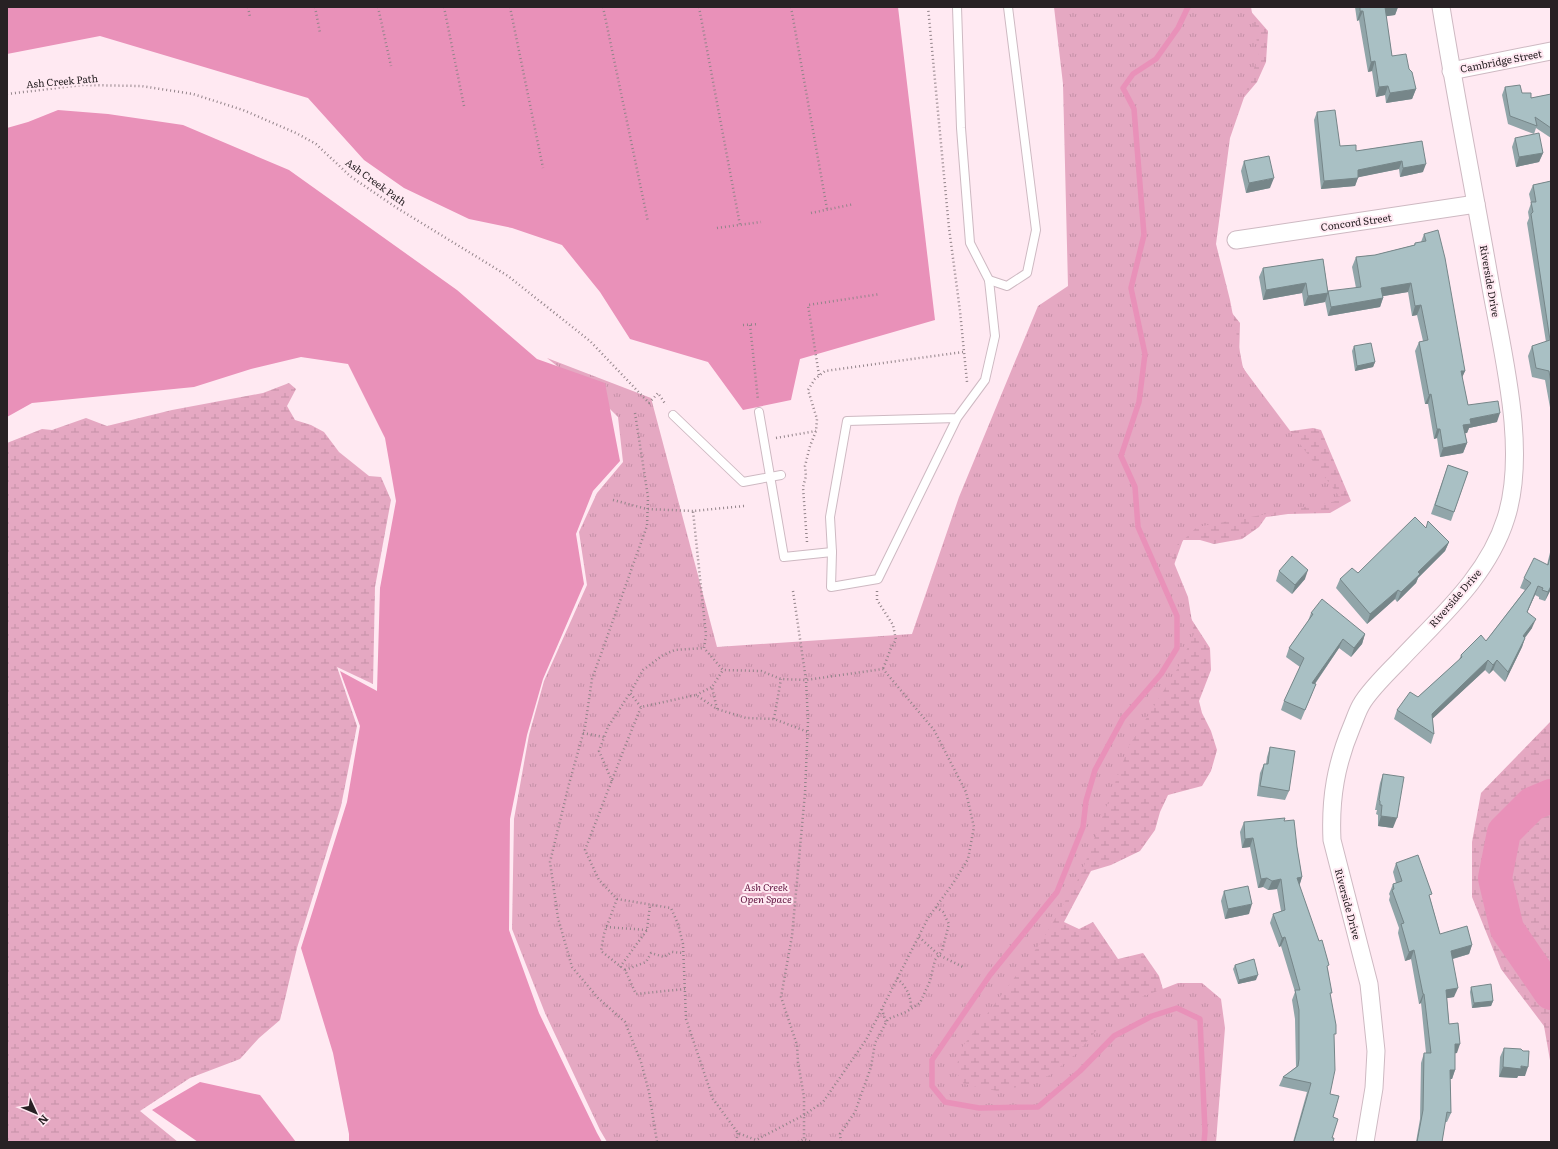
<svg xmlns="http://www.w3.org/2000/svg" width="1558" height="1149" viewBox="0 0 1558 1149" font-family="Literata,serif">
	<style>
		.wetland { fill: url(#wetland-marsh) }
		.park { fill: url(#park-tufts) }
		.water { fill: #e991b9 }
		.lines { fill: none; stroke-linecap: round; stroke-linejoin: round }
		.stream { stroke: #e991b9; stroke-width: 5.5 }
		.river { stroke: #e991b9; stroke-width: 34 }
		.service-casing { stroke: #ceb9c2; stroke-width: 10 }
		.minor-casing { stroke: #ceb9c2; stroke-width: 19 }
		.path { stroke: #93848a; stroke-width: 2.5; stroke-dasharray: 1 3; stroke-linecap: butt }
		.service { stroke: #fff; stroke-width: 8 }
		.minor { stroke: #fff; stroke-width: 17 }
		.wall { fill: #91a5a9 }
		.shaded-wall { fill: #768689 }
		.building { fill: #a9c0c4; stroke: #768689 }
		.labels { text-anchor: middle; stroke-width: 4; stroke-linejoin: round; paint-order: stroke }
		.street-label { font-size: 10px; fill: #282124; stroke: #ffe9f2 }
		.park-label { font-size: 10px; font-style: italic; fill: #621540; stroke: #ffe9f2 }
	</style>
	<defs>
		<pattern id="wetland-marsh" width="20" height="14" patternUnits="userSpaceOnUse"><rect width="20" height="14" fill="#e5a8c2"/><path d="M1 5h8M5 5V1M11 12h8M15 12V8" fill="none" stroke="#c490a7"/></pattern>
		<pattern id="park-tufts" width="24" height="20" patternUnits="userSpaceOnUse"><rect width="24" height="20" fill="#e5a8c2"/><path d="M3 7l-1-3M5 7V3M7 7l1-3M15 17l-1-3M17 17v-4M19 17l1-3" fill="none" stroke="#c490a7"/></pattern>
	</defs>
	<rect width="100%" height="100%" fill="#ffe9f2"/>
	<g class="wetland">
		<polygon points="1247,7 1268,31 1266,62 1257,82 1218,128 1199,159 1220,298 1240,323 1239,360 1259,396 1284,432 1313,428 1321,430 1351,501 1330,513 1288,514 1266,517 1259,527 1242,539 1214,544 1200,540 1183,540 1170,576 1179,600 1210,648 1211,670 1199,701 1202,713 1211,731 1217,750 1211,771 1202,786 1168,795 1160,812 1155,830 1140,851 1111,865 1091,871 1064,922 1079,929 1093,922 1118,959 1143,953 1159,976 1184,1060 885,1142"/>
		<polygon points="289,383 296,389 287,406 295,420 311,425 324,432 339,452 369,476 381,477 391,500 375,587 373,684 337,667 357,726 341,806 297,948 280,1020 259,1038 240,1059 190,1078 140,1111 178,1142 7,1142 7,443 42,429 52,430 86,418 107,426 172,410 263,393"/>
		<polygon points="1551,721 1551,1066 1544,1026 1501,969 1472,897 1472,842 1481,793"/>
	</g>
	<polygon class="park" points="1054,7 1251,7 1259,54 1230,138 1216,244 1230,300 1243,368 1342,500 1197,527 1170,553 1188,597 1194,634 1179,666 1129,746 1081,874 1042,941 963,1046 955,1070 964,1084 997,1091 1024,1086 1050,1075 1077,1053 1106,1019 1142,997 1178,983 1202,983 1221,999 1225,1028 1216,1142 607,1142 600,1130 545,1013 512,929 514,819 529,735 544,681 587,585 579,532 597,493 623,462 618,417 605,404 547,358 651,398 717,647 912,634 959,497 1038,306 1068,286 1063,84"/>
	<g class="water">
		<polygon points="7,7 898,7 935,320 800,359 791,400 743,410 708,362 630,339 600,292 562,245 512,228 469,219 404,188 364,160 308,98 100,36 7,54"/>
		<polygon points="58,110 108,114 183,125 289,170 457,290 537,359 605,383 620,461 593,491 576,534 584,584 543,679 527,735 510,819 509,930 539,1013 597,1133 602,1142 349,1142 349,1134 333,1053 301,948 347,802 360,726 340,671 377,691 380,588 396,501 385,438 348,364 301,357 251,369 194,387 32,403 7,417 7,128 28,122"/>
		<polygon points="200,1082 260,1095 296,1142 198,1142 152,1110"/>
	</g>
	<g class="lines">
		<polyline class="stream" points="1188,7 1178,28 1156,59 1133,74 1123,88 1134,109 1144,235 1131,288 1145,354 1139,402 1121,456 1135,487 1138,527 1177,616 1177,648 1161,674 1123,718 1095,770 1086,801 1083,827 1057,892 990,975 932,1060 932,1086 945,1102 979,1108 1038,1107 1080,1071 1114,1036 1152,1016 1177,1008 1200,1019 1205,1131 1204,1142"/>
		<polyline class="river" points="1551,796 1532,804 1504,832 1495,878 1507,929 1551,993"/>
		<g class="service-casing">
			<g id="service">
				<polyline points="989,280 1007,286 1027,273 1036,230 1008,7"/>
				<polyline points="759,412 784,557 832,552"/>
				<polyline points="673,415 743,482 781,475"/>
				<polyline points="957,418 847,421 830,517 832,552 831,587 878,579 957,418 985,380 995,336 989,280 970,243 961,128 957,7"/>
			</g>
		</g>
		<g class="minor-casing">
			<g id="minor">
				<polyline points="1451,71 1551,51"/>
				<polyline points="1236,240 1476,204"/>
				<path d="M1365,1142L1374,1088L1376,1051L1369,984L1332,840C1330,798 1336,764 1352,726C1355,719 1357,712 1361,705C1368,692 1388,672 1399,661C1440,617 1488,576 1506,518C1528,449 1502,352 1490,282C1474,190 1456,99 1441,7"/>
			</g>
		</g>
		<g class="path">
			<polyline points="248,7 250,17"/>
			<polyline points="315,7 320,33"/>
			<polyline points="378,7 391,66"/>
			<polyline points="444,7 464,106"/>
			<polyline points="510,7 543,168"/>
			<polyline points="603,7 648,222"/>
			<polyline points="699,7 740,225"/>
			<polyline points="791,7 827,209"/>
			<polyline points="928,7 949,228 960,311 967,382"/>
			<polyline points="7,94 82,85 141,86 193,94 243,110 296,133 316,144 350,176 397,208 508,276 590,341 649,403 658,393 666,405"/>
			<polyline points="811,213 854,204"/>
			<polyline points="717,228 761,222"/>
			<polyline points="743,325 758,324"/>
			<polyline points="750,325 758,400"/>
			<polyline points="819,375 808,305 880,294"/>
			<polyline points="635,413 648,497 647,526 592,679 585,727 569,784 550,862 558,918 572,967 598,998 625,1022 641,1062 649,1092 657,1142"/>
			<polyline points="776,438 816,431"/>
			<polyline points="613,500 647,509 693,511"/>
			<polyline points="744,506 693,511 706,635 704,648 723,670 761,671 781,679 806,680 883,669 934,730 966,792 974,827 968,859 954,882 928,918 866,1040 823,1102 804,1115 756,1140 738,1133 713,1099 686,1019 683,944 678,924 671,908 617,899 599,880 585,850 624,749 641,707 696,695 717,709 746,718 774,719 808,732"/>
			<polyline points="807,542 803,487 806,476 805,466 810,446 816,431 817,419 808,390 815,379 825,371 963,352"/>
			<polyline points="793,591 806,680 808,721 805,793 792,936 781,997 797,1045 798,1062 804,1097 804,1142"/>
			<polyline points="877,591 877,600 893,625 896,640 891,648 883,669"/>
			<polyline points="696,695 712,687"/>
			<polyline points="641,707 630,693 643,670 663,655 675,650 704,648"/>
			<polyline points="717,709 712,687 723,670"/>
			<polyline points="774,719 781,679"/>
			<polyline points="583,733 604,737"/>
			<polyline points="612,781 599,751 608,727 630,693"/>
			<polyline points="617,899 604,934 601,951 625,970 636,994 685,989"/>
			<polyline points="606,927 647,930"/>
			<polyline points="919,937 939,955 963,967"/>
			<polyline points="620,967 647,930 650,905"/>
			<polyline points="625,970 646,962 651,953 664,957 672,952 683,953"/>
			<path d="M897,978C907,988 911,995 911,1009"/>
			<polyline points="882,1009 886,1023"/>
			<polyline points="736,1142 738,1133"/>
			<polyline points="798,1142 804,1139 812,1142"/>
			<polyline points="841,1142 840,1134 855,1112 871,1067 875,1043 888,1019 906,1012 920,1003 930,981 935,960 942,951 949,924 943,912 936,907"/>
		</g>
		<use href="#service" class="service"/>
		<use href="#minor" class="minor"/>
	</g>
	<g class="wall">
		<polygon points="1355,7 1398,7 1395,15 1386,16 1392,56 1409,69 1416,89 1412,99 1386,103 1385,95 1376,97 1372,71 1368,72 1359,20 1357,21"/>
		<polygon points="1505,87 1522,93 1531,98 1551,94 1551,138 1536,128 1534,134 1508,124 1502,95"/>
		<polygon points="1317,112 1340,146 1356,151 1422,141 1423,172 1400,177 1399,169 1358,177 1355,186 1321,189 1314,120"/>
		<polygon points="1515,138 1543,153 1539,162 1516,167 1512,147"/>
		<polygon points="1244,161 1270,188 1246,193 1241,171"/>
		<polygon points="1551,181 1551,413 1545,380 1532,377 1528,356 1532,346 1546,342 1527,223 1529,218 1528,212 1531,203 1529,194 1533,185"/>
		<polygon points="1424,234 1465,371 1462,377 1468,405 1497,422 1469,428 1467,433 1465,433 1467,443 1463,453 1440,457 1437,438 1434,439 1428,404 1425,404 1415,351 1419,342 1423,341 1417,315 1412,316 1408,292 1383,296 1383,298 1380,307 1328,316 1325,301 1325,302 1304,306 1302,293 1263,300 1259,277 1263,268 1323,259 1328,292 1356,288 1352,267 1356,257 1375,255 1414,245 1415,243 1421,242"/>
		<polygon points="1354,346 1375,362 1373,367 1355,371 1352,351"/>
		<polygon points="1448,465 1468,472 1451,521 1431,514"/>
		<polygon points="1426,528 1449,542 1445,551 1418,578 1416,583 1397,602 1395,599 1367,624 1336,588 1340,579 1358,573"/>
		<polygon points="1551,548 1551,589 1545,601 1539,599 1539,597 1535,595 1527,613 1532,628 1525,638 1522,647 1505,682 1493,670 1489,674 1485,670 1432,719 1434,734 1431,744 1394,719 1397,710 1418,697 1459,660 1461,655 1486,641 1525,590 1520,588 1524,578 1547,565"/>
		<polygon points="1279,571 1305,579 1292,594 1276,581"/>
		<polygon points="1311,613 1365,634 1362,644 1351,657 1339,648 1315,684 1312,694 1301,720 1281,710 1284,701 1300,667 1286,657 1289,648 1308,621"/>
		<polygon points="1270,747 1289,791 1285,800 1257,796 1260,773 1264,764 1266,764 1267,757"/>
		<polygon points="1383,774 1393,828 1378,826 1378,815 1376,814 1377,810 1375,810 1380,783"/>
		<polygon points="1284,821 1297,847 1302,877 1299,886 1328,970 1334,1038 1330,1094 1333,1117 1332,1138 1333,1142 1293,1142 1307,1092 1279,1086 1283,1077 1296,1067 1295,1019 1292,1000 1295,992 1281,946 1279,947 1270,923 1273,914 1281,911 1277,889 1268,890 1263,887 1258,888 1250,847 1242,848 1240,832 1244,822"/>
		<polygon points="1396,863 1430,898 1440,934 1472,945 1469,954 1453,959 1454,997 1447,998 1449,1024 1457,1053 1455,1053 1455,1070 1452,1079 1450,1079 1451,1113 1447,1122 1445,1122 1442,1142 1416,1142 1420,1119 1421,1063 1424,1053 1426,1053 1421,1003 1419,1004 1411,959 1405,961 1398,933 1399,928 1389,900 1390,896 1389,894 1393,884 1396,883 1393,872"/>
		<polygon points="1224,891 1249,914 1225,919 1221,901"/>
		<polygon points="1235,965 1256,980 1238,984 1233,969"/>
		<polygon points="1471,987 1493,1001 1491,1006 1472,1008 1470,992"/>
		<polygon points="1504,1048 1525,1076 1518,1076 1517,1078 1499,1077 1500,1057"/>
	</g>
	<g class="shaded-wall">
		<polygon points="1385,7 1398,7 1395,15 1381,17"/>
		<polygon points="1360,11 1363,11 1359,20 1357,21"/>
		<polygon points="1375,61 1372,71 1368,72 1371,62"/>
		<polygon points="1388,86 1385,95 1376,97 1379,87"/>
		<polygon points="1416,89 1412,99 1386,103 1390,93"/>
		<polygon points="1543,153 1539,162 1516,167 1519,157"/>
		<polygon points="1402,161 1399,169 1355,178 1358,170"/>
		<polygon points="1426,164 1423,172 1400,177 1403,168"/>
		<polygon points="1274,178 1270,188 1246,193 1249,183"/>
		<polygon points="1358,178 1355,186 1321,189 1324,181"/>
		<polygon points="1306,283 1302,293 1263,300 1266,290"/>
		<polygon points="1411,283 1408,292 1378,297 1381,288"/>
		<polygon points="1328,293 1325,302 1304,306 1308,296"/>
		<polygon points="1383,298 1380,307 1328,316 1331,307"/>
		<polygon points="1421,305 1417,315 1412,316 1415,306"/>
		<polygon points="1375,362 1373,367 1355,371 1357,366"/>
		<polygon points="1461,371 1465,371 1461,380"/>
		<polygon points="1431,394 1428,404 1425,404 1429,395"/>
		<polygon points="1500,413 1497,422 1469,428 1467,433 1460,434 1463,425 1470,419"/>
		<polygon points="1437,429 1440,429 1437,438 1434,439"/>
		<polygon points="1467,443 1463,453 1440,457 1443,448"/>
		<polygon points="1449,542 1445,551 1418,578 1416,583 1397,602 1401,592 1418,572"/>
		<polygon points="1308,570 1305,579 1292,594 1295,585"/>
		<polygon points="1538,586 1535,595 1523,621 1527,612"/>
		<polygon points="1551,586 1551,589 1545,601 1548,592"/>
		<polygon points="1398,590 1395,599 1367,624 1370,614"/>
		<polygon points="1536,619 1532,628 1519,645 1523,636"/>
		<polygon points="1365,634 1362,644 1351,657 1354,648"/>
		<polygon points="1525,638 1522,647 1505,682 1508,672"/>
		<polygon points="1343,639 1339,648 1309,692 1312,683"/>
		<polygon points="1488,660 1485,670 1428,723 1432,714"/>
		<polygon points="1497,660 1493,670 1489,674 1493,665"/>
		<polygon points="1381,816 1397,818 1393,828 1378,826"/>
		<polygon points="1253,838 1250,847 1242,848 1245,839"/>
		<polygon points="1302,877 1299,887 1297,878"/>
		<polygon points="1267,878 1263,887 1258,888 1261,879"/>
		<polygon points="1281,879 1277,889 1268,890 1272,881"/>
		<polygon points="1252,904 1249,914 1225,919 1228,909"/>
		<polygon points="1285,937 1281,946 1279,947 1282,938"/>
		<polygon points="1472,945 1469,954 1448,960 1451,951"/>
		<polygon points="1414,950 1411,959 1405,961 1409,952"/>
		<polygon points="1258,975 1256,980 1238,984 1239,980"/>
		<polygon points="1458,988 1454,997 1442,999 1446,990"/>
		<polygon points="1423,994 1424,994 1421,1003 1419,1004"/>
		<polygon points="1493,1001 1491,1006 1472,1008 1474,1003"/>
		<polygon points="1455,1044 1460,1044 1457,1053 1452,1054"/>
		<polygon points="1521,1066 1528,1067 1525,1076 1518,1076 1517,1078 1499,1077 1503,1067"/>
		<polygon points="1450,1070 1455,1070 1452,1079 1446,1079"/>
	</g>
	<g class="building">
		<polygon points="1360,7 1387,7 1385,7 1392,56 1406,54 1409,69 1412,72 1416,89 1390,93 1388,86 1379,87 1375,61 1371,62 1363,11 1360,11"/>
		<polygon points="1520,85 1522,93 1531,93 1531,98 1551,94 1551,128 1535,117 1537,126 1510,116 1505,87"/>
		<polygon points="1335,110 1340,146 1356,145 1356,151 1422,141 1426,164 1403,168 1402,161 1358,170 1358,178 1324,181 1317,112"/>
		<polygon points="1539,133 1543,153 1519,157 1515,138"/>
		<polygon points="1269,156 1274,178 1249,183 1244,161"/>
		<polygon points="1551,181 1551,384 1549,371 1536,368 1532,346 1550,340 1531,214 1533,212 1531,202 1536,202 1533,185"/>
		<polygon points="1438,230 1445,258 1465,371 1461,371 1468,405 1498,401 1500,413 1470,419 1471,424 1463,425 1467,443 1443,448 1440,429 1437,429 1431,394 1429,395 1419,342 1428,340 1421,305 1415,306 1411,283 1381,288 1383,298 1331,307 1328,291 1361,287 1356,257 1375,255 1415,245 1415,243 1426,241 1424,234"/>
		<polygon points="1323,259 1328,293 1308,296 1306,283 1266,290 1263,268"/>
		<polygon points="1371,343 1375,362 1357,366 1354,346"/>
		<polygon points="1448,465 1468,472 1454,512 1435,505"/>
		<polygon points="1415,517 1426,528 1428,521 1449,542 1418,572 1420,574 1401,592 1398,590 1370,614 1340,579 1352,568 1358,573"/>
		<polygon points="1551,553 1551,586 1548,592 1542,590 1543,588 1538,586 1527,612 1536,619 1523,636 1525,638 1508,672 1497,660 1493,665 1488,660 1432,714 1434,734 1397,710 1410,692 1418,697 1462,657 1461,655 1481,635 1486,641 1531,583 1524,578 1534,558 1548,565"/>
		<polygon points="1292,556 1308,570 1295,585 1279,571"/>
		<polygon points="1322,599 1365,634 1354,648 1343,639 1312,683 1316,684 1305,710 1284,701 1304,658 1289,648 1313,614 1311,613"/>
		<polygon points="1270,747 1295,751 1289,791 1260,786 1264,764 1268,764"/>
		<polygon points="1383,774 1404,777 1397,818 1381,816 1382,805 1380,805 1380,801 1379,800"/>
		<polygon points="1285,818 1284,821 1294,820 1297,847 1302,877 1297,878 1319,941 1322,940 1329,965 1327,966 1332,993 1330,993 1336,1025 1336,1034 1334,1034 1335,1070 1330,1094 1339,1096 1333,1117 1338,1119 1332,1138 1334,1138 1333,1142 1294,1142 1311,1083 1283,1077 1298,1066 1299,1059 1299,1010 1295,990 1300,990 1285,937 1282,938 1273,914 1285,910 1281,879 1272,881 1267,878 1261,879 1253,838 1245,839 1244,822"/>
		<polygon points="1418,855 1432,894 1429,895 1440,934 1467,926 1472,945 1451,951 1458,988 1446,990 1449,1024 1458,1023 1460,1044 1455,1044 1455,1070 1450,1070 1451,1113 1447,1112 1442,1142 1417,1142 1423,1110 1424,1053 1431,1053 1424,994 1423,994 1414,950 1409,952 1401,924 1404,923 1392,890 1394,889 1393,884 1402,881 1396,863"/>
		<polygon points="1248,886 1252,904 1228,909 1224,891"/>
		<polygon points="1254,959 1258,975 1239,980 1235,965"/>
		<polygon points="1491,984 1493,1001 1474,1003 1471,987"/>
		<polygon points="1504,1048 1521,1049 1523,1051 1529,1051 1528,1067 1521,1066 1521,1069 1503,1067"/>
	</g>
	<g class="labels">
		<g class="street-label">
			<text transform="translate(1501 61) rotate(-11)" y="4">Cambridge Street</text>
			<text transform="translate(62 81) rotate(-5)" y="4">Ash Creek Path</text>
			<text transform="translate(376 182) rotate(36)" y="4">Ash Creek Path</text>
			<text transform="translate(1356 222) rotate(-8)" y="4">Concord Street</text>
			<text transform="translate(1490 281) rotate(80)" y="4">Riverside Drive</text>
			<text transform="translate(1455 598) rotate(-49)" y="4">Riverside Drive</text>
			<text transform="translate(1348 904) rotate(75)" y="4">Riverside Drive</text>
		</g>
		<g class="park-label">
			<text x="766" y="891">Ash Creek<tspan x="766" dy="12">Open Space</tspan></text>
		</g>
	</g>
	<rect width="1558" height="1149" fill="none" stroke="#282124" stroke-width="16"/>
	<g transform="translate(36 1113) rotate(134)" stroke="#ffe9f2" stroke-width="3" paint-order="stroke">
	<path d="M0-3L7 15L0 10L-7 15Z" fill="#282124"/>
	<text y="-6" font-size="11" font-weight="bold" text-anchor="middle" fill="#282124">N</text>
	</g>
</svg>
